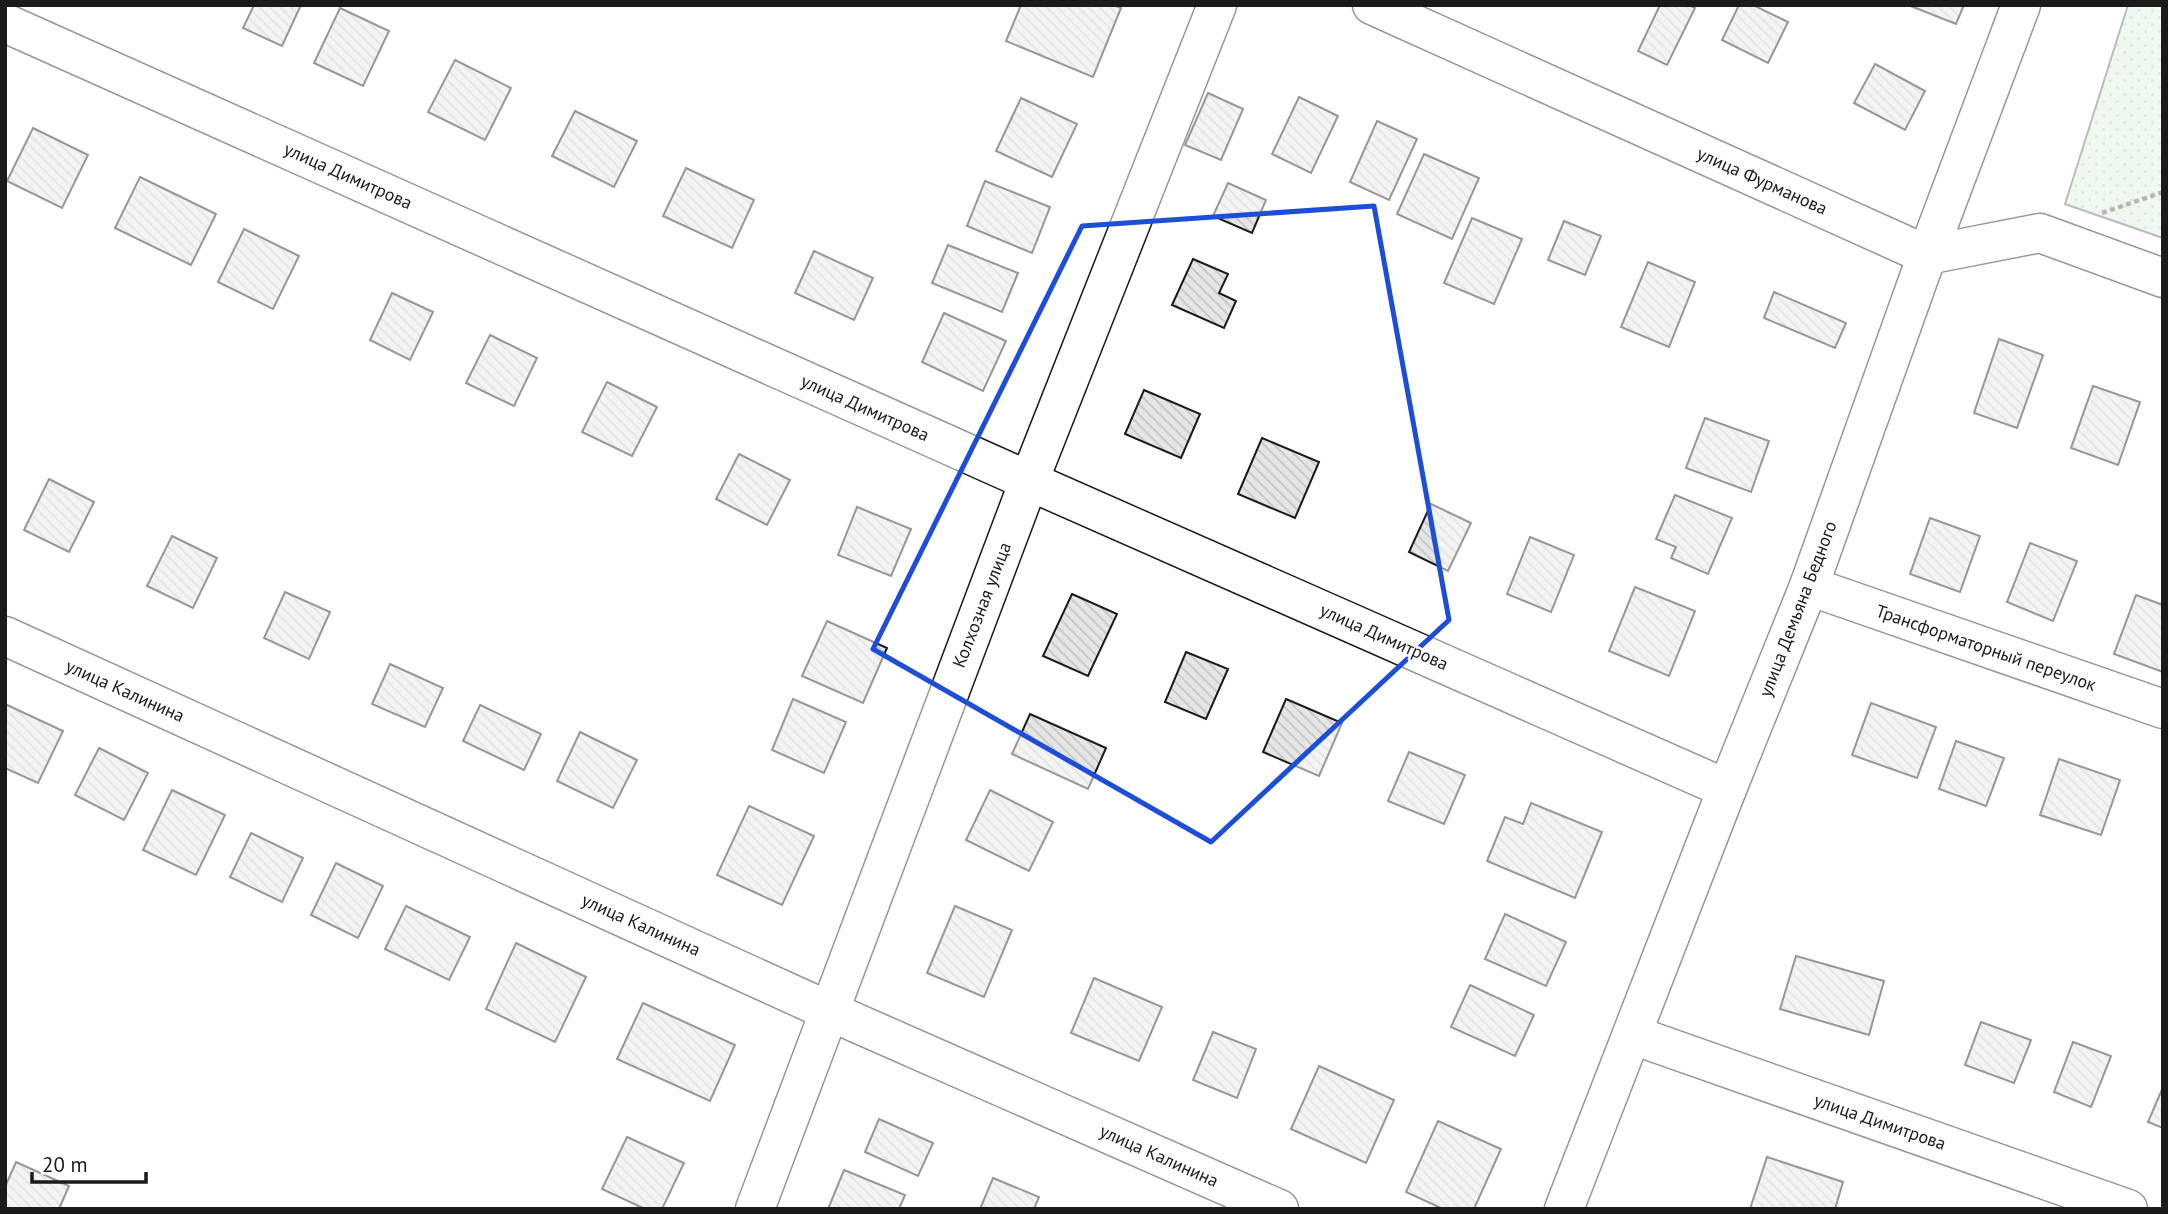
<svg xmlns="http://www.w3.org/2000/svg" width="2168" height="1214" viewBox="0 0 2168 1214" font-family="'PT Sans',sans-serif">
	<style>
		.grass { fill: url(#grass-dots); stroke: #6a6a6a; stroke-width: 2 }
		.building { fill: url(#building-back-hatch); stroke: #1a1a1a; stroke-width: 2 }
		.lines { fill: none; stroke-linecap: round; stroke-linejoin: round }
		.minor-casing { stroke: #1a1a1a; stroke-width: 41 }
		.path { stroke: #5f5f5f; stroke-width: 4.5; stroke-dasharray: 5 3.5; stroke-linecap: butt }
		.minor { stroke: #fff; stroke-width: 38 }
		.marked { fill: none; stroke: #1d4ed8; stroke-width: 5; stroke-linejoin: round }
		.labels { text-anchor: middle; stroke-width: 5; stroke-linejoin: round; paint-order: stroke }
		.street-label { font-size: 18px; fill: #1a1a1a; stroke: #fff }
	</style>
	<defs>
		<pattern id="grass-dots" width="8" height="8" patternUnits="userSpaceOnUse" patternTransform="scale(1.75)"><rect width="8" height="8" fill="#e0efe3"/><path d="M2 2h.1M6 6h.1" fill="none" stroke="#c0ccc2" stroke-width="1.8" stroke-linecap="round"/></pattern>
		<pattern id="building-back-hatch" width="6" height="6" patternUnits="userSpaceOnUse" patternTransform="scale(1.75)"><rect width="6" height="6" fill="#e6e6e6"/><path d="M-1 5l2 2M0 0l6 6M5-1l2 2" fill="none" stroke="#c5c5c5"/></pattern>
	</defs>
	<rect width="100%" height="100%" fill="#fff"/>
	<polygon class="grass" points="2128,5 2163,5 2163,238 2065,204"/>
	<g class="building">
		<polygon points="254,5 301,5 282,46 243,28"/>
		<polygon points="1021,5 1113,5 1121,8 1093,77 1006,41"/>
		<polygon points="1660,5 1689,5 1695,8 1667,65 1638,51"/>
		<polygon points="1739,5 1753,5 1788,22 1768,63 1722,40"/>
		<polygon points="1908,5 1964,5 1956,24"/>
		<polygon points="340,8 389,31 363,86 314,63"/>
		<polygon points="455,60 511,88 485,140 428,112"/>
		<polygon points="1875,64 1925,91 1905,130 1854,103"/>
		<polygon points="1208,93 1243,109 1221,160 1185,145"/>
		<polygon points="1299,97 1338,116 1311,173 1272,154"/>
		<polygon points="1021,98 1077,124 1052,177 996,151"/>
		<polygon points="575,111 637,141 614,187 552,156"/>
		<polygon points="1377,121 1417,139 1389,200 1350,182"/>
		<polygon points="33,128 88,155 62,208 7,181"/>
		<polygon points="1424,154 1479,178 1452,239 1397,214"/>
		<polygon points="686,168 754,200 732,248 663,216"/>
		<polygon points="140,177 216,214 191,265 115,228"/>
		<polygon points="985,181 1050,207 1032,253 967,226"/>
		<polygon points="1228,183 1266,200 1252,233 1213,216"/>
		<polygon points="1472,218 1522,239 1494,304 1444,283"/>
		<polygon points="1564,221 1601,236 1585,275 1548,260"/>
		<polygon points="244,229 299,256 273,309 218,282"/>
		<polygon points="948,245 1018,273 1002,312 932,283"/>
		<polygon points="814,251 873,278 854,320 795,293"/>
		<polygon points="1193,259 1228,274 1219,293 1236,301 1224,328 1172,305"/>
		<polygon points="1648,262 1695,282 1669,347 1621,327"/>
		<polygon points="1774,292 1846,323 1835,348 1764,318"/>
		<polygon points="392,293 433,312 410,360 370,340"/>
		<polygon points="944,313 1006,341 983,391 922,362"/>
		<polygon points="490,335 537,358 514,406 466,383"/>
		<polygon points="1999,339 2043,355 2017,428 1974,413"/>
		<polygon points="607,382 657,407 632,456 582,432"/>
		<polygon points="2093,386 2140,402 2118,465 2071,448"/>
		<polygon points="1144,390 1200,414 1181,458 1125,434"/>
		<polygon points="1705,418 1769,441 1751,492 1686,468"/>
		<polygon points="1262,438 1319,462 1295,518 1238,494"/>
		<polygon points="739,454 790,480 767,525 716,499"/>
		<polygon points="49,479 94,502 69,552 24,530"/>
		<polygon points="1675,495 1732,518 1708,574 1671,558 1676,547 1656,539"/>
		<polygon points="1431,504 1471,523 1448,571 1409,552"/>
		<polygon points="857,507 911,529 891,576 838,555"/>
		<polygon points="1930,518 1980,536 1960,592 1910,574"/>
		<polygon points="172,536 217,558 193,608 147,586"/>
		<polygon points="1530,537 1574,555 1551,612 1507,594"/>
		<polygon points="2030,543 2077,561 2053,621 2007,602"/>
		<polygon points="1635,587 1695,611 1669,676 1609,651"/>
		<polygon points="285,592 330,612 309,659 264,638"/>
		<polygon points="1072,594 1117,614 1088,676 1043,656"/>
		<polygon points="2136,595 2163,605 2163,672 2114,654"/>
		<polygon points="827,621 887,648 863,703 802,676"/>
		<polygon points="1186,652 1228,669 1206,719 1165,702"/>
		<polygon points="390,664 443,688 425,727 372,704"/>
		<polygon points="793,699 846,722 824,773 772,750"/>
		<polygon points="1286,699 1342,723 1319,776 1263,752"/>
		<polygon points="1871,703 1936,727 1917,778 1852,755"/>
		<polygon points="5,704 63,731 38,783 5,768"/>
		<polygon points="480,705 541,734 524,770 463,741"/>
		<polygon points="1030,714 1106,748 1088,789 1012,754"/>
		<polygon points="580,732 637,760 613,808 557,781"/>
		<polygon points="1956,741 2004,758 1986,806 1939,789"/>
		<polygon points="99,748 148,773 124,820 75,795"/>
		<polygon points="1409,752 1465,775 1444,824 1388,801"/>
		<polygon points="2059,759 2120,780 2101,835 2040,815"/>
		<polygon points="172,790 225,815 196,875 143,850"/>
		<polygon points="990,790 1053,822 1029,871 966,840"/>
		<polygon points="1531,803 1602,832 1575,898 1487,861 1505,817 1523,824"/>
		<polygon points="749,806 814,836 782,905 717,875"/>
		<polygon points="251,833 303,858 282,902 230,877"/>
		<polygon points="336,863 383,886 358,938 311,915"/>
		<polygon points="406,906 470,937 449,980 385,949"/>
		<polygon points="955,906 1012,930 984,997 927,973"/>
		<polygon points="1505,914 1566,942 1546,986 1485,959"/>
		<polygon points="516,943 586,977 555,1042 486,1009"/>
		<polygon points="1796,956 1884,981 1869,1035 1780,1009"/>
		<polygon points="1094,978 1162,1007 1139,1061 1071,1033"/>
		<polygon points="1470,985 1534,1015 1515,1056 1451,1027"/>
		<polygon points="643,1003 735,1045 710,1101 617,1059"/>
		<polygon points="1981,1022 2031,1040 2014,1083 1965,1065"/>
		<polygon points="1213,1032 1256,1049 1237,1098 1193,1080"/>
		<polygon points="2073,1042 2111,1056 2091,1107 2054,1092"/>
		<polygon points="1319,1066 1394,1100 1366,1163 1291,1129"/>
		<polygon points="2163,1087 2163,1128 2148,1122"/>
		<polygon points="879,1119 933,1143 918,1176 865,1152"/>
		<polygon points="1438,1121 1501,1149 1474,1209 1443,1209 1406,1192"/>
		<polygon points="627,1137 684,1163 662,1209 645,1209 602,1189"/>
		<polygon points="1767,1157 1843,1182 1835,1209 1750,1209"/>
		<polygon points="16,1162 69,1186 59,1209 5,1209 5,1187"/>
		<polygon points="844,1170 905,1195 899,1209 828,1209"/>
		<polygon points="993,1178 1039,1197 1034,1209 980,1209"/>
	</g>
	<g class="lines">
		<g class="minor-casing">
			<g id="minor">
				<polyline points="1372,5 1927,255 2040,233 2163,278"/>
				<polyline points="5,23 1029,481 1727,789"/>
				<polyline points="1809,586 2163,709"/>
				<polyline points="5,636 829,1011 1279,1209"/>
				<polyline points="1633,1035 2128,1209"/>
				<polyline points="755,1209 1029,481 1217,5"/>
				<polyline points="1564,1209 1727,789 1809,586 1927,255 2021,5"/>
			</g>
		</g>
		<polyline class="path" points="2102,213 2163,192"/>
		<use href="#minor" class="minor"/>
	</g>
	<path d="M0 0H2168V1214H0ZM1374,206L1449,620L1211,842L873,649L1082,226Z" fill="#fff" fill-opacity=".55" fill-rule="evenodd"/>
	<path class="marked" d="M1374,206L1449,620L1211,842L873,649L1082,226Z"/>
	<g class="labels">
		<g class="street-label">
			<text transform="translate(348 176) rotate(24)" y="6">улица Димитрова</text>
			<text transform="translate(1762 181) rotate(24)" y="6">улица Фурманова</text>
			<text transform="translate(865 408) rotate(24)" y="6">улица Димитрова</text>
			<text transform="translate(982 605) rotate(-69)" y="6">Колхозная улица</text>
			<text transform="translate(1798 609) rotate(-69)" y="6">улица Демьяна Бедного</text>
			<text transform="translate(1384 637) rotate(24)" y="6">улица Димитрова</text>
			<text transform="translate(1986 648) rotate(19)" y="6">Трансформаторный переулок</text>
			<text transform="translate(125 691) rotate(24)" y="6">улица Калинина</text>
			<text transform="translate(641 925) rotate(24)" y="6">улица Калинина</text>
			<text transform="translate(1880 1122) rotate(19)" y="6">улица Димитрова</text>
			<text transform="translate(1159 1156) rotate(24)" y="6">улица Калинина</text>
		</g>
	</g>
	<rect width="2168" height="1214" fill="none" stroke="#1a1a1a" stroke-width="14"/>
	<path d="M32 1172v10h114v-10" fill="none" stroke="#1a1a1a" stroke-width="3.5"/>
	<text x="42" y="1172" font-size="21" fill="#1a1a1a" stroke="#ffffff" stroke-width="5" paint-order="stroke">20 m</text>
</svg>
